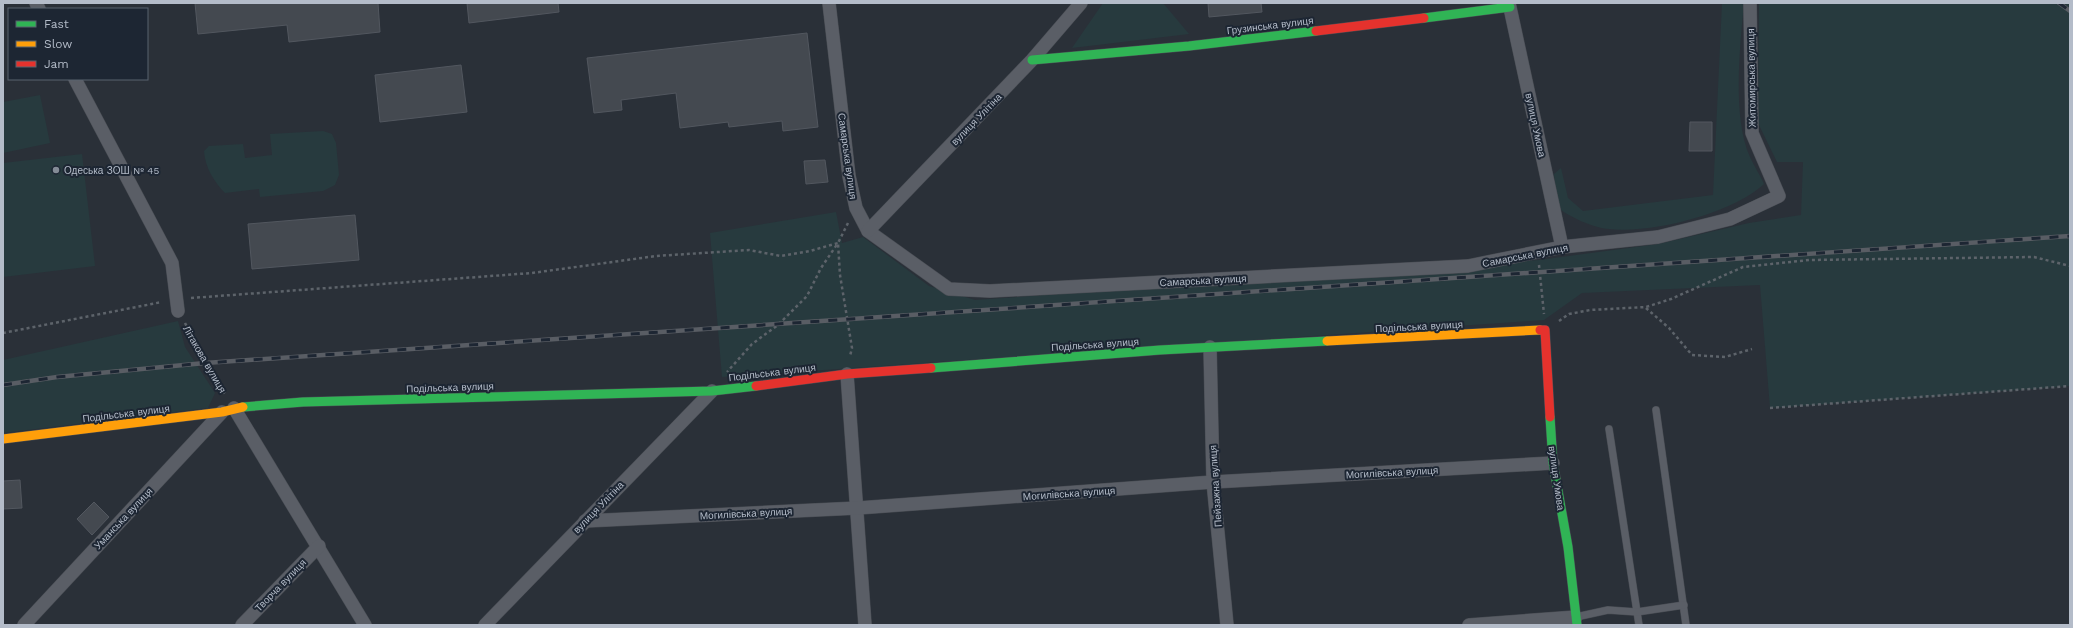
<svg xmlns="http://www.w3.org/2000/svg" width="2073" height="628" viewBox="0 0 2073 628" font-family="'Work Sans',sans-serif">
	<style>
		.green { fill: #273a3e }
		.building { fill: #444950; stroke: #52575f }
		.lines { fill: none; stroke-linecap: round; stroke-linejoin: round }
		.lane-casing { stroke: #484c53; stroke-width: 8 }
		.street-casing { stroke: #484c53; stroke-width: 14 }
		.fast-casing { stroke: #484c53; stroke-width: 10 }
		.slow-casing { stroke: #484c53; stroke-width: 10 }
		.jam-casing { stroke: #484c53; stroke-width: 10 }
		.path { stroke: #5d636a; stroke-width: 2.5; stroke-dasharray: 3 3; stroke-linecap: butt }
		.lane { stroke: #5a5e66; stroke-width: 7 }
		.street { stroke: #5a5e66; stroke-width: 13 }
		.fast { stroke: #30b455; stroke-width: 9 }
		.slow { stroke: #ff9f0a; stroke-width: 9 }
		.jam { stroke: #e5322d; stroke-width: 9 }
		.rail-casing { stroke: #595d64; stroke-width: 4.5 }
		.rail { stroke: #1d2633; stroke-width: 3; stroke-dasharray: 9; stroke-linecap: butt }
		.poi-dot { fill: #848b96; stroke: #1d2633; stroke-width: 1.5 }
		.labels { text-anchor: middle; stroke-width: 4; stroke-linejoin: round; paint-order: stroke }
		.street-label { font-size: 10px; fill: #b4bcc9; stroke: #1d2633 }
		.poi-label { font-size: 10px; fill: #b4bcc9; stroke: #1d2633; text-anchor: start }
	</style>
	<rect width="100%" height="100%" fill="#2a3038"/>
	<g class="green">
		<polygon points="1103,3 1163,3 1189,34 1072,48"/>
		<path d="M1722,3H1744C1740,46 1732,117 1750,157C1754,166 1760,175 1764,184C1733,213 1652,234 1609,229C1594,228 1569,217 1557,207L1554,174L1561,168L1568,198L1583,211L1713,195Z"/>
		<polygon points="1759,3 2070,3 2070,386 1770,408 1760,285 1582,293 1544,320 722,377 710,233 836,212 842,243 863,237 929,286 975,300 1539,260 1658,244 1749,223 1801,215 1803,162 1777,162 1758,123"/>
		<polygon points="40,95 50,143 3,153 3,102"/>
		<path d="M323,131L332,134L336,143L339,175L335,185L323,191L260,197L259,189L225,193C214,182 205,167 204,151L209,146L243,144L245,158L272,155L270,134Z"/>
		<polygon points="82,154 95,266 3,277 3,163"/>
		<polygon points="178,321 185,347 215,393 208,408 3,433 3,360"/>
	</g>
	<g class="building">
		<polygon points="195,3 378,3 380,32 289,42 287,25 198,34"/>
		<polygon points="467,3 558,3 559,12 469,23"/>
		<polygon points="1208,3 1261,3 1262,12 1209,17"/>
		<polygon points="807,33 818,127 783,131 782,121 729,127 728,122 680,128 676,93 621,100 622,110 594,113 587,58"/>
		<polygon points="461,65 467,112 380,122 375,75"/>
		<polygon points="1690,122 1712,122 1712,151 1689,151"/>
		<polygon points="825,160 828,182 806,184 804,161"/>
		<polygon points="355,215 359,260 252,269 248,224"/>
		<polygon points="20,480 22,508 3,509 3,481"/>
		<polygon points="94,502 109,517 92,535 77,519"/>
	</g>
	<g class="lines">
		<g class="lane-casing">
			<g id="lane">
				<polyline points="1656,410 1686,625"/>
				<polyline points="1609,429 1639,625"/>
				<polyline points="1576,617 1608,610 1637,612 1684,605"/>
			</g>
		</g>
		<g class="street-casing">
			<g id="street">
				<polyline points="36,3 39,9"/>
				<polyline points="829,3 849,176 856,208 868,231 949,289 990,291 1468,266 1562,247 1658,237 1730,219 1779,196 1752,133 1750,3"/>
				<polyline points="1509,3 1562,247"/>
				<polyline points="75,79 172,263 178,311"/>
				<polyline points="868,231 1032,60 1081,3"/>
				<polyline points="1210,347 1213,482 1227,625"/>
				<polyline points="847,374 865,625"/>
				<polyline points="234,408 365,625"/>
				<polyline points="585,521 858,508 1213,482 1553,463"/>
				<polyline points="24,625 222,412"/>
				<polyline points="242,625 319,546"/>
				<polyline points="485,625 712,391"/>
				<polyline points="1469,625 1576,617"/>
			</g>
		</g>
		<g class="fast-casing">
			<g id="fast">
				<polyline points="1424,18 1510,7"/>
				<polyline points="1032,60 1189,46 1316,31"/>
				<polyline points="931,368 1160,350 1327,341"/>
				<polyline points="243,407 303,402 712,391 756,386"/>
				<polyline points="1550,417 1553,463 1568,547 1577,625"/>
			</g>
		</g>
		<g class="slow-casing">
			<g id="slow">
				<polyline points="1327,341 1540,330"/>
				<polyline points="3,439 222,412 243,407"/>
			</g>
		</g>
		<g class="jam-casing">
			<g id="jam">
				<polyline points="1316,31 1424,18"/>
				<polyline points="1540,330 1545,330 1550,417"/>
				<polyline points="756,386 847,374 931,368"/>
			</g>
		</g>
		<g class="path">
			<polyline points="848,223 838,243 840,275 852,348 850,356"/>
			<polyline points="1539,265 1544,314"/>
			<polyline points="191,298 532,273 656,256 749,250 781,256 810,251 838,243 821,268 807,296 778,325 752,344 727,372"/>
			<polyline points="1646,308 1669,328 1692,355 1725,357 1752,349"/>
			<polyline points="1559,321 1569,314 1590,310 1646,307 1671,299 1743,267 1809,260 2034,257 2070,266"/>
			<polyline points="185,323 205,363 225,394"/>
			<polyline points="3,333 162,302"/>
			<polyline points="1770,408 2070,386"/>
		</g>
		<use href="#lane" class="lane"/>
		<use href="#street" class="street"/>
		<use href="#fast" class="fast"/>
		<use href="#slow" class="slow"/>
		<use href="#jam" class="jam"/>
		<g class="rail-casing">
			<g id="rail">
				<polyline points="2059,3 2070,11"/>
				<polyline points="3,385 57,377 205,363 2070,236"/>
			</g>
		</g>
		<use href="#rail" class="rail"/>
	</g>
	<circle class="poi-dot" cx="56" cy="170" r="4"/>
	<g class="labels">
		<g class="street-label">
			<text transform="translate(1270 25) rotate(-7)" y="4">Грузинська вулиця</text>
			<text transform="translate(1751 78) rotate(-91)" y="4">Житомирська вулиця</text>
			<text transform="translate(976 119) rotate(-46)" y="4">вулиця Улітіна</text>
			<text transform="translate(1536 125) rotate(78)" y="4">вулиця Умова</text>
			<text transform="translate(848 156) rotate(82)" y="4">Самарська вулиця</text>
			<text transform="translate(1525 255) rotate(-11)" y="4">Самарська вулиця</text>
			<text transform="translate(1203 280) rotate(-3)" y="4">Самарська вулиця</text>
			<text transform="translate(1419 326) rotate(-3)" y="4">Подільська вулиця</text>
			<text transform="translate(1095 344) rotate(-4)" y="4">Подільська вулиця</text>
			<text transform="translate(205 359) rotate(60)" y="4">Літакова вулиця</text>
			<text transform="translate(772 372) rotate(-7)" y="4">Подільська вулиця</text>
			<text transform="translate(450 387) rotate(-2)" y="4">Подільська вулиця</text>
			<text transform="translate(126 413) rotate(-7)" y="4">Подільська вулиця</text>
			<text transform="translate(1392 472) rotate(-3)" y="4">Могилівська вулиця</text>
			<text transform="translate(1557 478) rotate(82)" y="4">вулиця Умова</text>
			<text transform="translate(1215 486) rotate(-94)" y="4">Пейзажна вулиця</text>
			<text transform="translate(1069 493) rotate(-4)" y="4">Могилівська вулиця</text>
			<text transform="translate(598 507) rotate(-46)" y="4">вулиця Улітіна</text>
			<text transform="translate(746 513) rotate(-3)" y="4">Могилівська вулиця</text>
			<text transform="translate(123 518) rotate(-47)" y="4">Уманська вулиця</text>
			<text transform="translate(280 585) rotate(-46)" y="4">Творча вулиця</text>
		</g>
		<g class="poi-label">
			<text x="64" y="174">Одеська ЗОШ № 45</text>
		</g>
	</g>
	<rect width="2073" height="628" fill="none" stroke="#b4bcc9" stroke-width="8"/>
	<rect x="8" y="8" width="140" height="72" fill="#1d2633" stroke="#59626f"/>
	<rect x="16" y="21" width="20" height="6" fill="#30b455" stroke="#59626f"/>
	<text x="44" y="28" font-size="12" fill="#b4bcc9">Fast</text>
	<rect x="16" y="41" width="20" height="6" fill="#ff9f0a" stroke="#59626f"/>
	<text x="44" y="48" font-size="12" fill="#b4bcc9">Slow</text>
	<rect x="16" y="61" width="20" height="6" fill="#e5322d" stroke="#59626f"/>
	<text x="44" y="68" font-size="12" fill="#b4bcc9">Jam</text>
</svg>
